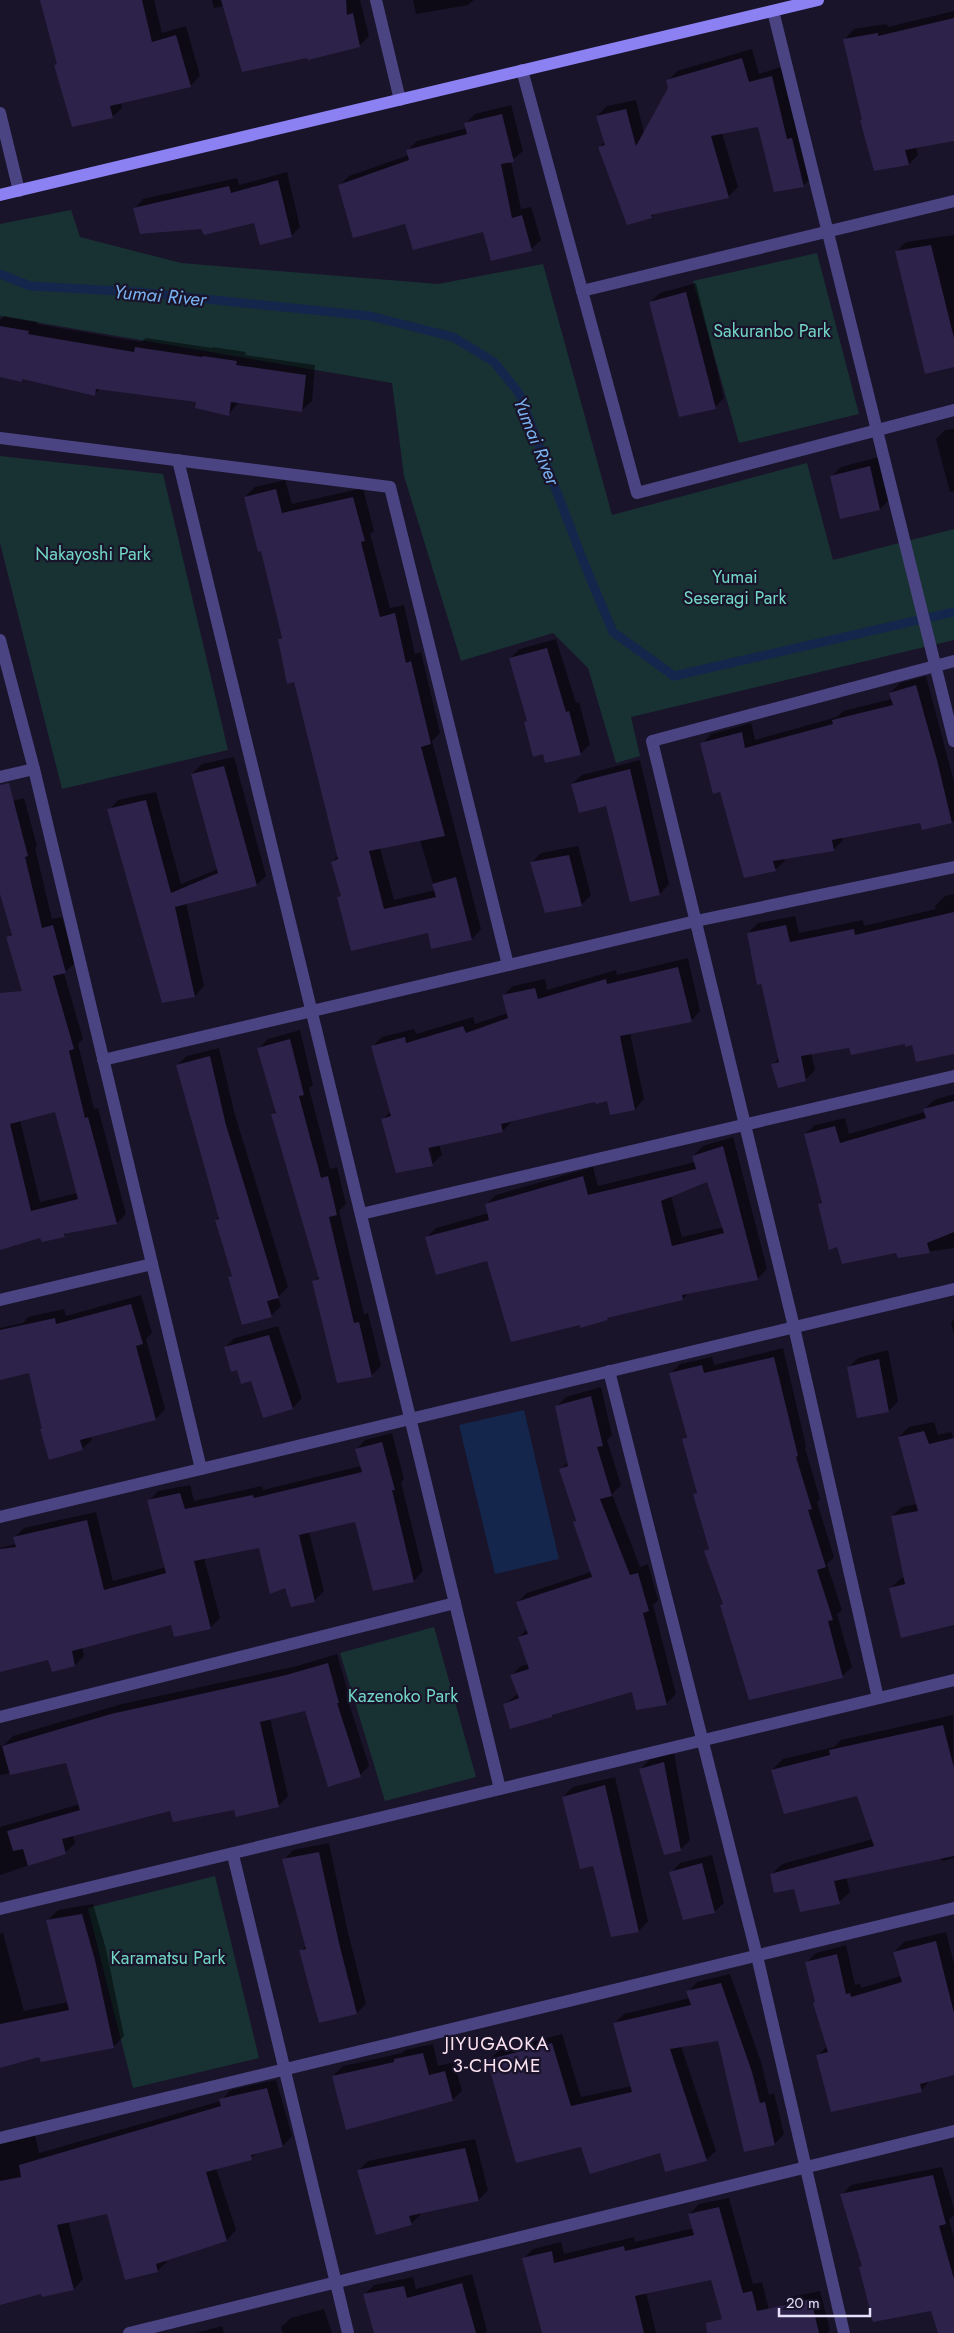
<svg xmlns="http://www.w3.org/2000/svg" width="954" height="2333" viewBox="0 0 954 2333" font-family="Jost,sans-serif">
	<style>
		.green { fill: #183233 }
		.water { fill: #15264c }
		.shadow { fill: #0007; fill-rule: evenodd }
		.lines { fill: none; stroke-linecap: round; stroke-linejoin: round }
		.stream { stroke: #15264c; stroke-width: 9 }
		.building { fill: #2d2249; fill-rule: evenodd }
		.street { stroke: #4b4483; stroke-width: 12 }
		.secondary { stroke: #8c81f2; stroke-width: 12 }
		.labels { text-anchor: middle; stroke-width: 4.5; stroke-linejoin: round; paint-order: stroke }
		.park-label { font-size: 18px; fill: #72d6c4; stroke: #19142a }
		.water-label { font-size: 19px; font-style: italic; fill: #79b1f1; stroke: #19142a }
		.neighbourhood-label { font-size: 19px; letter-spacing: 1px; fill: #fce2f0; stroke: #19142a }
	</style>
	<rect width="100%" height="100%" fill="#19142a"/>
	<g class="green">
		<polygon points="71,210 80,237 181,263 438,284 543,264 612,515 807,463 833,560 954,529 954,640 631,717 640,756 616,763 588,668 553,633 461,661 404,476 392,383 0,316 0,224"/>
		<polygon points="817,253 859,414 739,443 693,281"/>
		<polygon points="0,456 163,474 228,750 62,789 0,543"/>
		<polygon points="434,1627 476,1777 385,1801 340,1653"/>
		<polygon points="215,1876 259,2058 133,2088 88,1908"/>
	</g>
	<polygon class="water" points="524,1410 559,1559 495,1574 459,1425"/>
	<g class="shadow">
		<polygon points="41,0 154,0 162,33 186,26 200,76 190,86 121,102 122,108 112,117 58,63"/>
		<polygon points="212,0 360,0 369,36 360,45 224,6 214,8"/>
		<polygon points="413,0 474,0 468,5 416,14"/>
		<polygon points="954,11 954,140 916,147 918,155 909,164 861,121 863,119 845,39 854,29 887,24 888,27"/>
		<polygon points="752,49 759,74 781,67 813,176 803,186 759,126 722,133 738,187 728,197 656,212 652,217 600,147 605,142 597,116 607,106 636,100 644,133 669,88 668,81 677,71"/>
		<polygon points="511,105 523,151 511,161 521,209 531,207 541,240 531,249 484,231 406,223 340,185 349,176 409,155 408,150 417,141 467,128 466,123 475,114"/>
		<polygon points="287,172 300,227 291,236 255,222 202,228 135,208 143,199 237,178 239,185"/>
		<polygon points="954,235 954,366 897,251 906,242"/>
		<polygon points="696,283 724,398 715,407 650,302 660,293"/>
		<polygon points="4,316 38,322 37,324 141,342 146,338 212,348 213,347 246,352 245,355 315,365 312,401 302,410 239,402 229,414 197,401 100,389 95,394 24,378 21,380 0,376 0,320"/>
		<polygon points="954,429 954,491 950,492 936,439 945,430"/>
		<polygon points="879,457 889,500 880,509 831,477 841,467"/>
		<path d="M285,480L292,504L363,488L374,531L370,534L390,608L404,605L415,654L421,652L440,733L432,741L481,929L472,939L429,931L339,898L342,895L332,862L339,855L294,681L279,639L283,636L262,550L245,497L255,487ZM420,840L435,890L394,900L380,848Z"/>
		<polygon points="556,639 576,703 579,702 590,744 580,754 544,753 528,720 510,658 520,649"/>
		<polygon points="926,676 954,782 954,820 952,822 921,821 843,836 843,840 834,849 784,858 785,861 775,870 721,791 702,744 711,734 751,723 755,740 837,717 843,711 892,699 890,693 900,683"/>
		<polygon points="234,757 266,876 256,885 186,903 204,986 195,996 163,1001 109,810 118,800 156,792 181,884 218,869 192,774 202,764"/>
		<polygon points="640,760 669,884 660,894 607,805 572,784 582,775"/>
		<path d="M0,795L9,802L24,798L37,846L35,848L52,919L62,917L75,963L64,973L83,1039L78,1044L94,1109L98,1108L126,1214L117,1223L67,1233L64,1236H41L0,1249V1046L26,998L8,937L12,933L0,891ZM56,1110L78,1193L40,1202L20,1120Z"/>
		<polygon points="578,846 591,895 582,904 532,862 541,853"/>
		<polygon points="954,894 954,1039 913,1043 850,1046 811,1053 815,1070 806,1079 773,1064 779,1058 748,933 758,923 795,916 799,933 863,920 864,926 936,909 935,906 945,896"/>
		<path d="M688,958L700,1011L691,1021L630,1033L644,1099L635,1109L608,1100H596L513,1120L503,1131L439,1144L442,1155L432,1164L383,1119L391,1111L372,1047L382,1037L414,1029L416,1034L473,1017L475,1024L508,1013L503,996L513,986L545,979L547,990L616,970L617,975ZM427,1141L432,1159H430L425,1142Z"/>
		<polygon points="300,1030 313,1085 309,1088 330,1169 337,1167 346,1204 339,1211 364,1314 368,1313 381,1366 371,1376 314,1282 319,1276 273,1114 277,1110 258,1049 268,1039"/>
		<polygon points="219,1048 235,1115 288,1287 278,1297 281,1306 271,1316 229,1278 232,1275 216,1220 219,1217 177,1065 187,1056"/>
		<polygon points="954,1094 954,1248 898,1256 897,1252 838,1245 819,1204 822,1202 805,1134 815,1125 845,1118 849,1134 925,1112 925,1109 934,1100"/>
		<path d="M733,1137L767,1269L757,1279L689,1292L683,1299L612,1315L608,1319L580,1324L488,1260L427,1237L436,1228L489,1213L487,1204L496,1195L593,1167L598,1186L695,1162L693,1156L703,1146ZM708,1180L724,1227L682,1237L671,1196Z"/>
		<polygon points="141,1295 152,1333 146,1339 165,1409 156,1419 91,1436 92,1440 82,1449 41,1429 43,1428 30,1372 0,1378 0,1328 23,1323 28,1317 64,1309 66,1316"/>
		<polygon points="954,1319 954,1334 951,1323"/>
		<polygon points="278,1326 302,1398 293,1408 264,1416 251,1379 238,1369 225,1347 235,1338"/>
		<polygon points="783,1348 806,1446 805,1448 820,1499 817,1502 834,1557 827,1564 842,1610 837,1614 852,1667 842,1676 721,1605 724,1603 706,1551 710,1547 695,1495 698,1491 683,1439 688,1435 671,1373 680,1364 712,1357 714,1365"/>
		<polygon points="888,1350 898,1401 889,1411 858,1417 848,1368 858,1358"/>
		<polygon points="601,1387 612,1435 607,1440 621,1485 612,1494 640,1567 648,1564 658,1600 653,1605 676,1694 666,1704 632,1691 555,1712 552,1716 505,1704 519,1693 512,1675 521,1666 529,1664 519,1637 527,1629 517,1603 527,1593 591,1572 560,1470 569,1461 556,1407 566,1397"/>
		<polygon points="934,1422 938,1435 951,1432 954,1440 954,1625 902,1637 891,1588 900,1579 905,1577 892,1516 902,1507 917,1504 899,1437 909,1427"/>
		<polygon points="392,1433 404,1479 401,1482 423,1571 414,1581 355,1520 309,1532 324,1591 314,1601 259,1546 204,1558 220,1618 210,1628 172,1623 82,1647 84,1656 75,1665 49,1658 0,1671 0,1548 16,1544 14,1538 24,1528 96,1512 113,1581 166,1567 149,1501 158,1491 190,1485 194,1501 262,1486 263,1490 361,1466 356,1450 365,1440"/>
		<polygon points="337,1654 348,1692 346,1694 369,1766 360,1775 306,1710 270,1718 288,1796 278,1806 171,1810 73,1835 75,1843 65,1853 0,1875 0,1827 80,1804 67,1762 0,1775 0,1746 5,1744 13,1736 122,1704 297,1666"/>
		<polygon points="953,1715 954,1858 942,1861 941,1857 846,1877 850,1892 839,1902 794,1888 771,1875 782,1864 873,1839 858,1795 772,1770 783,1759 834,1747 841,1740"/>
		<polygon points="674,1753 690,1840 680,1850 641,1769 650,1759"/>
		<polygon points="615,1777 648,1921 639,1931 612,1936 594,1864 563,1797 573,1787"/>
		<polygon points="329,1843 348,1933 366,2004 357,2013 301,1951 307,1945 284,1860 293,1850"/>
		<polygon points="712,1855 724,1903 714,1912 671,1873 680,1863"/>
		<polygon points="93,1904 106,1949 124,2036 113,2047 40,2055 0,2066 0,1934 3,1933 24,2011 68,2002 47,1921 58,1910"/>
		<polygon points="946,1932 954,1964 954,2073 930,2080 921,2091 818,2056 827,2046 806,1963 816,1953 846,1945 855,1985 860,1984 861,1988 901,1976 894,1952 904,1942"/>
		<polygon points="730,1974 761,2062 769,2095 774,2093 784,2134 775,2144 719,2040 681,2046 716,2151 706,2160 661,2152 581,2145 489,2060 498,2051 562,2034 581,2097 632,2086 614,2024 624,2014 690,1998 688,1992 697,1982"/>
		<polygon points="433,2044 438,2066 454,2062 462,2091 452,2100 333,2076 343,2066 402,2053 405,2050"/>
		<polygon points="276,2080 292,2136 283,2146 258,2152 251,2158 216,2168 236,2230 227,2240 166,2259 167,2262 157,2271 108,2213 68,2221 83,2279 74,2289 43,2295 42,2293 0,2303 0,2143 35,2135 39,2153 221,2101 230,2090"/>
		<polygon points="475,2139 488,2190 479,2200 420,2212 421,2214 411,2224 358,2171 368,2161"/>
		<polygon points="942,2167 954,2209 954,2215 949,2220 954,2237 954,2319 932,2309 860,2268 863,2265 842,2195 851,2185"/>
		<polygon points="729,2198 753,2284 762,2282 772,2322 758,2333 728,2333 712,2278 646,2292 656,2333 548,2333 523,2259 533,2249 561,2242 564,2254 634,2237 635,2242 694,2228 690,2214 699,2204"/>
		<polygon points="472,2274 487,2331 485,2333 375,2333 365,2294 374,2285 413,2277 416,2289"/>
		<polygon points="820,2291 830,2330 827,2333 788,2333 781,2307 791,2297"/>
		<polygon points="324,2309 332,2333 283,2333 281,2327 291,2318"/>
		<polygon points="222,2326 224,2333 196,2333"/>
	</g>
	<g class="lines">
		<polyline class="stream" points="0,274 30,286 138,292 370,316 453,337 494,362 519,393 584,563 613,632 674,676 954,612"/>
	</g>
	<g class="building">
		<polygon points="40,0 142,0 152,42 176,35 191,87 110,106 113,118 72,127 54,65 57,64"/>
		<polygon points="221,0 346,0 347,15 353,13 360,47 308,60 307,58 242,72"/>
		<polygon points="954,18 954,141 905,150 909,165 874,171 860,120 862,120 843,39 878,33 878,36"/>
		<polygon points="742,58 749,82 772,76 787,139 792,138 804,187 774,192 758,127 711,136 729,198 651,215 652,218 627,225 598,147 605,145 596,116 626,109 636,146 668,88 666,80"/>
		<polygon points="502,114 514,162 501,164 512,218 522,215 532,251 491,261 483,232 413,250 405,224 353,238 338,185 409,160 406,150 467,134 464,123"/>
		<polygon points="278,180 292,237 260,245 254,223 204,235 201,229 140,234 133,208 229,186 231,193"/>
		<polygon points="931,245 954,338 954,367 925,374 895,251"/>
		<polygon points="686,292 716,409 679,417 649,302"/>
		<polygon points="0,326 29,331 28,334 134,352 135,347 202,357 203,356 237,361 236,365 306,375 302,412 231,402 229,416 195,408 196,402 96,389 95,396 22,379 22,382 0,377"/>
		<polygon points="870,466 880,510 840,519 830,476"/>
		<polygon points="276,489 282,513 353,497 365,541 361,542 380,617 395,613 406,663 411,661 431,744 421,747 445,836 369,851 384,909 436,897 432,884 456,877 472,940 431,949 428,933 351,951 337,897 341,896 331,862 338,859 294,682 287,684 278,639 282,638 261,551 258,552 244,497"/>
		<polygon points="547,648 566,712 569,711 581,755 545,763 543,754 533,757 524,722 527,721 509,658"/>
		<polygon points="916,685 937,760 952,823 922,830 920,823 832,840 834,851 773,861 776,871 744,878 720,792 713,794 700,743 742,732 745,748 833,724 832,720 893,705 889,693"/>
		<polygon points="224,766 257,886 175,907 195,997 162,1003 107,809 146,800 171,893 218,873 191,774"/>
		<polygon points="630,769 660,895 630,902 606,806 579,813 571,784"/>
		<path d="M9,783L28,856L25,857L42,928L53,925L66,973L53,976L74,1049L69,1051L85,1118L88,1117L117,1224L64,1234L65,1237L42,1242L40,1238L0,1250V993L22,991L6,937L12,935L0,894V785ZM55,1112L78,1199L31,1211L10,1124Z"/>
		<polygon points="569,855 582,906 545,913 530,862"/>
		<polygon points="954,912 954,1054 916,1062 912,1045 905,1047 905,1044 851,1055 849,1048 801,1056 806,1081 778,1088 771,1064 779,1062 761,984 757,985 747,933 786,925 790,942 854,929 855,935"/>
		<polygon points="678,967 692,1022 620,1036 635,1110 610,1115 607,1101 596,1104 595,1102 501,1124 503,1132 428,1148 433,1166 396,1173 381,1119 391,1116 371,1046 405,1037 406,1043 463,1026 466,1033 508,1018 502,995 535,988 538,999 606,979 607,984"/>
		<polygon points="290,1039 304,1095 299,1096 321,1178 328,1176 337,1215 329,1217 354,1323 359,1322 372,1377 337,1383 312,1281 319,1279 271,1114 276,1113 257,1048"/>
		<polygon points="210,1056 226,1125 279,1298 267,1301 272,1317 242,1325 228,1277 232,1276 215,1220 219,1219 176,1065"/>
		<polygon points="954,1101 954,1232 927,1243 930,1253 898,1258 896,1253 842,1264 837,1247 829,1250 818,1204 822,1203 804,1134 835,1126 840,1143 926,1118 923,1109"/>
		<path d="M723,1146L758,1280L682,1295L683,1300L607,1318L608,1320L580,1328V1325L511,1342L487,1261L436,1275L425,1237L489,1220L485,1204L583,1176L588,1195L696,1169L692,1156ZM707,1182L724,1233L672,1246L661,1201Z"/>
		<polygon points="131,1304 143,1344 136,1346 156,1420 80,1440 83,1450 49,1460 40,1429 42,1429 29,1373 0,1380 0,1330 55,1318 56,1324"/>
		<polygon points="269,1335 293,1409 263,1418 251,1381 241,1384 237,1370 231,1372 224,1347"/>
		<polygon points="774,1357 798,1456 796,1457 812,1509 808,1510 826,1567 817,1570 833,1620 828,1621 843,1678 749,1700 720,1605 723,1604 704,1551 709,1549 693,1494 697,1493 682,1439 687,1437 669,1373 702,1365 704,1373"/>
		<polygon points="879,1359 889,1412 857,1418 847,1367"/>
		<polygon points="591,1396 603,1446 597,1447 612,1496 600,1499 630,1575 638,1573 649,1611 643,1613 667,1705 636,1710 632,1692 552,1715 552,1717 510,1729 503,1704 519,1698 510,1675 529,1669 518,1637 528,1634 516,1602 592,1577 573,1522 576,1521 559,1469 568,1466 555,1406"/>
		<polygon points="924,1431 929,1444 954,1438 954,1625 901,1638 889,1588 905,1584 891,1516 918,1511 898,1437"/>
		<polygon points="382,1442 395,1490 392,1490 414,1582 373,1591 355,1522 299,1535 315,1602 291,1607 285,1588 270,1594 259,1548 194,1561 211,1629 174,1637 171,1625 72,1651 75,1666 52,1672 48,1660 0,1672 0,1549 16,1547 13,1537 87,1520 104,1590 166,1573 147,1500 180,1493 185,1509 253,1495 254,1498 362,1472 355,1449"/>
		<polygon points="328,1663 339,1703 337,1703 361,1777 328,1787 305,1711 260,1722 279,1807 236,1817 234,1810 173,1822 170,1811 62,1839 66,1854 28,1866 23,1849 13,1851 7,1831 80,1810 66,1763 10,1775 2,1746 111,1714 286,1675"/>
		<polygon points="943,1725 954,1768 954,1856 834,1881 840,1904 800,1912 794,1889 774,1893 770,1874 874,1846 857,1796 784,1814 771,1770 830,1755 829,1750"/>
		<polygon points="664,1762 681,1851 664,1855 639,1769"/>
		<polygon points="605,1785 639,1932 611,1937 593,1866 580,1869 562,1797"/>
		<polygon points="319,1852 339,1943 357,2014 319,2023 299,1950 306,1949 282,1859"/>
		<polygon points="702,1863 715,1913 683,1920 669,1872"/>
		<polygon points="82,1914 95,1960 114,2048 41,2062 39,2057 0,2068 0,2024 69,2010 46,1920"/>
		<polygon points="936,1941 954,2013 954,2075 920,2084 922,2092 831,2112 816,2055 828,2052 813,2003 815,2002 805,1962 837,1954 846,1994 850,1993 851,1997 902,1982 893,1952"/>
		<polygon points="721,1983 752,2072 760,2103 765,2102 775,2145 744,2152 718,2041 670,2049 707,2161 665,2172 660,2153 590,2174 581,2147 516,2163 487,2060 552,2043 571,2106 632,2092 613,2023 691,2005 686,1991"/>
		<polygon points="423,2053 429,2075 445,2071 453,2101 346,2130 332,2076 394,2062 394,2059"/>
		<polygon points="267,2088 283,2147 251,2155 252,2160 206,2172 227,2241 156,2264 158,2272 125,2280 107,2214 57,2225 74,2290 42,2297 41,2294 0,2305 0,2181 21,2177 19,2165 221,2106 219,2099"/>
		<polygon points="465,2148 479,2201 409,2216 412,2225 376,2235 357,2170"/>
		<polygon points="933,2175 946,2224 939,2226 954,2279 954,2333 938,2333 931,2311 873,2322 859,2267 862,2266 840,2194"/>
		<polygon points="719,2207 743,2293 752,2291 757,2311 811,2299 819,2333 707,2333 706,2323 722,2319 711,2280 635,2296 644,2333 542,2333 522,2258 552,2251 554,2263 624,2246 625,2251 694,2235 688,2214"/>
		<polygon points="462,2283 476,2333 374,2333 363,2294 404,2286 407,2298"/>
	</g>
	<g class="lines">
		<g class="street">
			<polyline points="376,0 400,100"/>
			<polyline points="773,11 954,741"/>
			<polyline points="522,70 637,493 954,410"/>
			<polyline points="0,113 19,191"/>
			<polyline points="582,291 954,201"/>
			<polyline points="0,438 390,487 508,965"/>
			<polyline points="178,460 500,1789"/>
			<polyline points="0,640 34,769 201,1469"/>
			<polyline points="0,777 34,769"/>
			<polyline points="103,1060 696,921 954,867"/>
			<polyline points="361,1214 954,1076"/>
			<polyline points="0,1300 152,1264"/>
			<polyline points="609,1371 757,1956 844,2333"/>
			<polyline points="0,1517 954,1289"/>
			<polyline points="878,1698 794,1327 652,741 954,661"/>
			<polyline points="0,1717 455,1603"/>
			<polyline points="233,1855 348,2333"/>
			<path d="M0,1909C319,1835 636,1755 954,1680"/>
			<polyline points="0,2138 954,1908"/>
			<polyline points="129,2333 954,2131"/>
		</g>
		<polyline class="secondary" points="0,195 818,0"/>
	</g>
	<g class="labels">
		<g class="park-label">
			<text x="772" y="337">Sakuranbo Park</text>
			<text x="93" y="560">Nakayoshi Park</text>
			<text x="735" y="583">Yumai<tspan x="735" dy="21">Seseragi Park</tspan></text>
			<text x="403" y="1702">Kazenoko Park</text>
			<text x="168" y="1964">Karamatsu Park</text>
		</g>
		<g class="water-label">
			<text transform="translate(160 295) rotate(5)" y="7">Yumai River</text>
			<text transform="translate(537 441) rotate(68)" y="7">Yumai River</text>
		</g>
		<g class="neighbourhood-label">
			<text x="497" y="2050">JIYUGAOKA<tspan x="497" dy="22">3-CHOME</tspan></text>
		</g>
	</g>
	<path d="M779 2308v8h91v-8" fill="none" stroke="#e5e0fc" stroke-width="2.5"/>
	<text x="786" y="2308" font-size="15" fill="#e5e0fc" stroke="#19142a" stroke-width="4" paint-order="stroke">20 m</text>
</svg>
